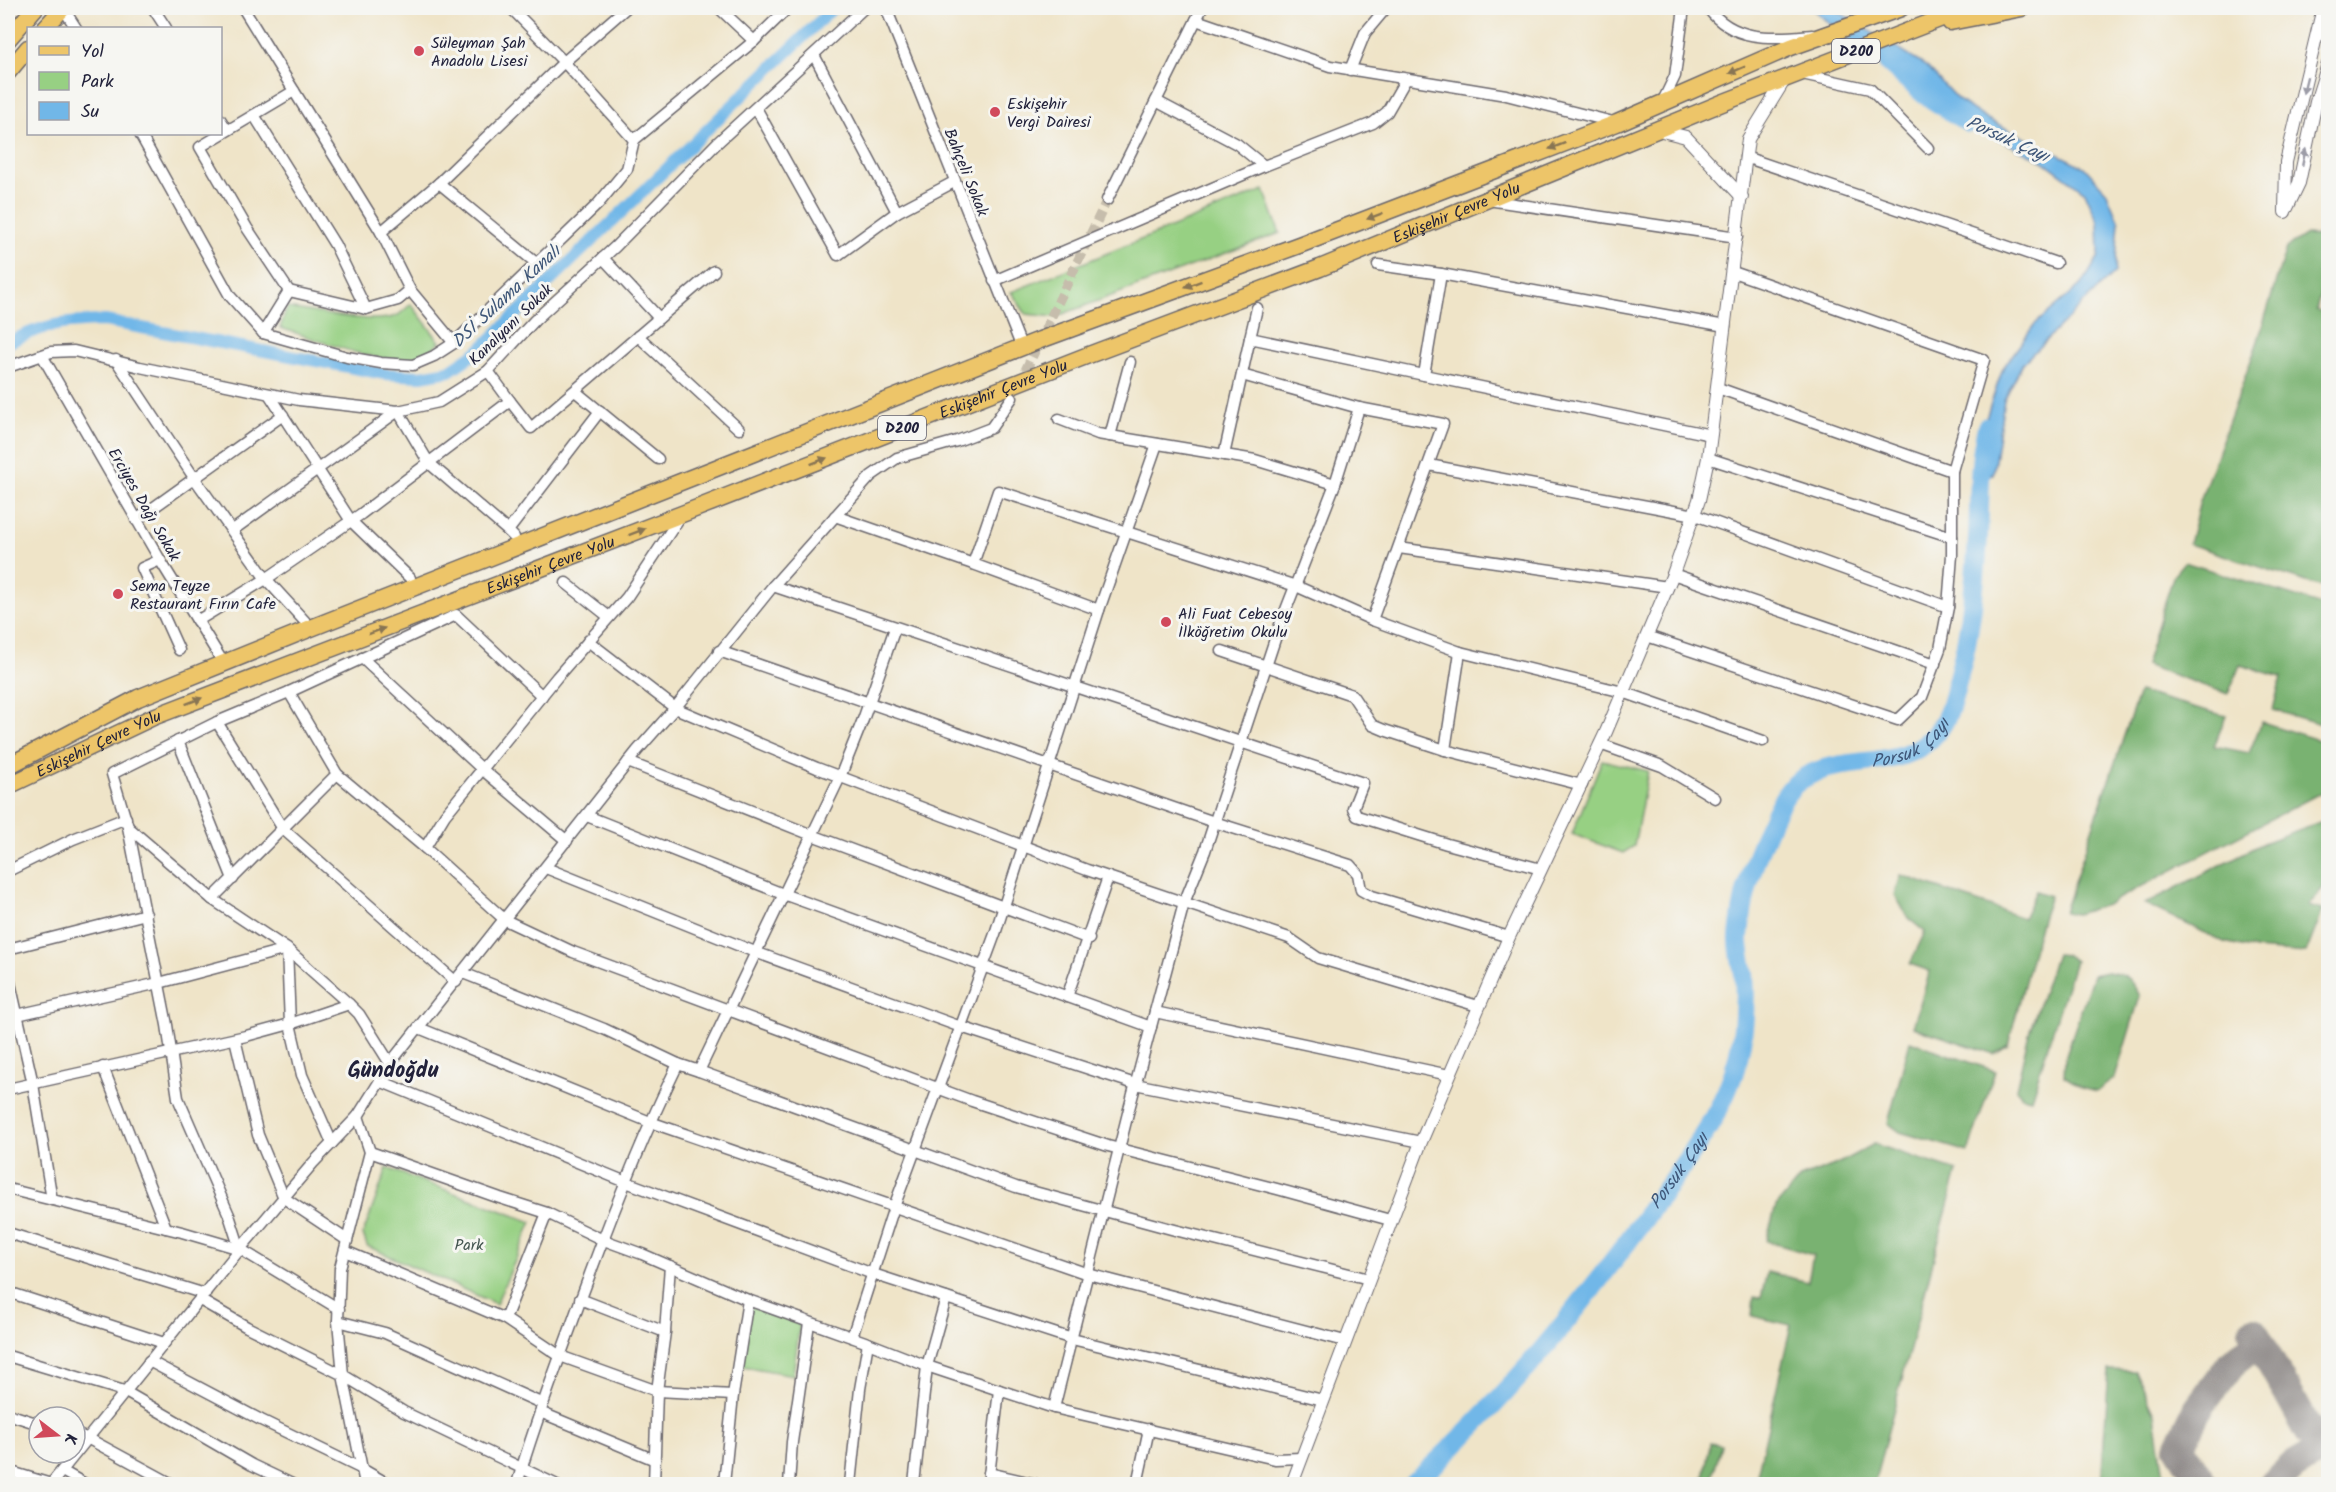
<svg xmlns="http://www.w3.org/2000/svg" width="2336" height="1492" viewBox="0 0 2336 1492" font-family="Kalam,sans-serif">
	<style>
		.green { fill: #97d083; stroke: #5c795f; stroke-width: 1.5 }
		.forest { fill: #79b271; stroke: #4e6a56; stroke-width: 1.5 }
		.water { fill: #71b7e8; stroke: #4a6c92; stroke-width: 1.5 }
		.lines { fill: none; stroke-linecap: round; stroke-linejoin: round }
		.canal { stroke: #71b7e8; stroke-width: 12 }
		.river { stroke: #71b7e8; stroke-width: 20 }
		.taxiway { stroke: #888382; stroke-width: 30 }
		.minor-tunnel { stroke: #c6bdac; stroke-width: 10; stroke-dasharray: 10 5; stroke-linecap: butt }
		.minor-casing { stroke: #6a666c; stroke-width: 13 }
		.tertiary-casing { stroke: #6a666c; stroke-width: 14 }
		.primary-casing { stroke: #6a666c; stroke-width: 19 }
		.trunk-casing { stroke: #6a666c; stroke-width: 19 }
		.minor { stroke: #fff; stroke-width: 10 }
		.tertiary { stroke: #fff; stroke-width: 12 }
		.primary { stroke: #edc569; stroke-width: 16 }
		.trunk { stroke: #edc569; stroke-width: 16 }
		.oneway { fill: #887452 }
		.oneway2 { fill: #9c9ca7 }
		.poi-dot { fill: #d1495b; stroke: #f6f6f2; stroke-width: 2 }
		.labels { text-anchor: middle; stroke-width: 6; stroke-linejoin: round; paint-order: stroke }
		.shield { fill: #f6f6f2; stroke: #626272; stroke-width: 1.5 }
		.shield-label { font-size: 15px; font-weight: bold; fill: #22223b }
		.poi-label { font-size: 16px; fill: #22223b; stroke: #f6f6f2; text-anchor: start }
		.street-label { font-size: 16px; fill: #22223b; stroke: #f6f6f2 }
		.park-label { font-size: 16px; fill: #455651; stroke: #f6f6f2 }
		.water-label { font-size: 18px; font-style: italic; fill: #3e5678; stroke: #f6f6f2 }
		.district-label { font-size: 22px; font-weight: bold; fill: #22223b; stroke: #f6f6f2 }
	</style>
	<rect width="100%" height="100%" fill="#f6f6f2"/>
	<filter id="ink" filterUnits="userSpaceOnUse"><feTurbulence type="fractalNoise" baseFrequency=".0167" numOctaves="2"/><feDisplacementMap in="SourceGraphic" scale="12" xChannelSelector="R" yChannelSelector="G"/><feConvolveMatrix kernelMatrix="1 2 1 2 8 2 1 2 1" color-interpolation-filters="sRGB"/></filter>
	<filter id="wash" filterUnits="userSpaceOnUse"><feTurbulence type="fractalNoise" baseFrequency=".008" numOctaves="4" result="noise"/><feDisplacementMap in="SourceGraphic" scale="24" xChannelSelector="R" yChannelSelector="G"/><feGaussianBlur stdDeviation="1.35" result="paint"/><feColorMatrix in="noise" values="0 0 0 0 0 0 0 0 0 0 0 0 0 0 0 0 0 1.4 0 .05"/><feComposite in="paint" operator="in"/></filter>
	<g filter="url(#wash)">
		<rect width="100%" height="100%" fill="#efe4c8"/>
		<g class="green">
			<polygon points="1264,190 1280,233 1055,317 1026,314 1011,292"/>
			<path d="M411,304L440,342C431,351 422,358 408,359C374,364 315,338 280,328L287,308C312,311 374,325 396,316C401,314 406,308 411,304Z"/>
			<polygon points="1602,760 1648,771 1634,846 1623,853 1572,834"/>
			<polygon points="387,1168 532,1222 496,1304 367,1246 363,1234"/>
			<polygon points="747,1305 800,1324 793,1375 742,1366"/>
		</g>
		<g class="forest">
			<polygon points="2306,235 2328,237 2328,268 2316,310 2328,313 2328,589 2189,544 2200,501 2258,341 2286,248"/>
			<polygon points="2184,562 2328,607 2328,726 2273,710 2281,677 2240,665 2228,694 2145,665 2174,574"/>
			<polygon points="2139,692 2226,716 2214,746 2249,753 2262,722 2328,743 2328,789 2106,905 2076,914 2064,912"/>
			<polygon points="2325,820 2328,821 2328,882 2308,906 2323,910 2306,953 2255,949 2224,942 2145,904 2263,843"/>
			<polygon points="1901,875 2023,918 2036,891 2050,896 2040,925 2008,1045 1994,1054 1913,1027 1930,971 1910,964 1925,932 1908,918 1895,895"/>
			<polygon points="2056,954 2067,955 2075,961 2031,1099 2023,1097 2016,1089 2029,1033"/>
			<path d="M2107,972C2128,975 2129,977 2140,996L2115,1078L2097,1091L2082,1087L2064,1076L2065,1058L2093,975Z"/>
			<polygon points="1910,1041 1995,1071 1968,1152 1900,1132 1888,1123"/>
			<polygon points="1874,1144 1957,1171 1874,1484 1755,1484 1791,1325 1752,1316 1754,1297 1761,1298 1767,1272 1808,1282 1813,1255 1766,1241 1776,1206 1800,1178 1837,1164"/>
			<polygon points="2109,1370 2135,1371 2155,1414 2165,1484 2101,1484"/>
			<polygon points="1710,1443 1721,1445 1711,1484 1703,1484"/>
		</g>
		<polygon class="water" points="1811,8 1833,8 1927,67 1957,99 1985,118 2084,167 2106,191 2119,222 2115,272 2023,363 2004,400 1993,474 1981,476 1982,430 2003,368 2034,325 2083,283 2099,256 2098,222 2085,192 2043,161 1955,118 1930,92 1885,70"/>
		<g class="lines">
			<path class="canal" d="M8,343C43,324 65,322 105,321L385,374L421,376L449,371L477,352L833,8"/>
			<g class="river">
				<polyline points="1889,64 1924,94 1969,123"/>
				<path id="s1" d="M1413,1484C1505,1402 1583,1304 1655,1204C1688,1158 1724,1114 1738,1058C1744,1031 1746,1002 1744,974C1742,962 1738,948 1739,936C1742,900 1753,862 1768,829C1775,814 1782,797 1794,785C1835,749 1901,777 1937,732C1950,716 1953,697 1958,678C1971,632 1975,584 1978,537C1980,499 1978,464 1987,427"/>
			</g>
			<g class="taxiway">
				<polyline points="2253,1331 2309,1431 2328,1437"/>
				<polyline points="2203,1484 2179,1447 2197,1410 2231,1364 2259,1342"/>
				<polyline points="2274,1484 2293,1466 2328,1446"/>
			</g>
		</g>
	</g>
	<g filter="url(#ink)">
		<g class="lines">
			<polyline class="minor-tunnel" points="1019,384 1107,200"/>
			<g class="minor-casing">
				<g id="minor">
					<polyline points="63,8 76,28"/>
					<polyline points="153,8 166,28"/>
					<polyline points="243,8 381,232 410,290 454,343"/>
					<polyline points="511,8 564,62 626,8"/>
					<polyline points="719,8 754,41"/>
					<polyline points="886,8 1022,348"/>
					<path d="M1708,8C1734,43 1773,38 1812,35"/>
					<polyline points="1196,20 1330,66 1506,95 1617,123"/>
					<polyline points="814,55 897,212"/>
					<polyline points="1350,70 1365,33 1386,8"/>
					<polyline points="1802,74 1870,89 1928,148"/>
					<polyline points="1156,101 1237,144 1264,166"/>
					<polyline points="1662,103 1675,76 1684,8"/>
					<polyline points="756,108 838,255 897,212 954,182"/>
					<polyline points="254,115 335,245 366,309"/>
					<polyline points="220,119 227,130"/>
					<polyline points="140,134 230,296 263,333 347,357 381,363 413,365 434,356 454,343 598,204 627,169 634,140 564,62 439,183 381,232"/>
					<polyline points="634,140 754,41 788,8"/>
					<polyline points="1745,157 2056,263"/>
					<polyline points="439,183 536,263"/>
					<polyline points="1107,200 1202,8"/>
					<polyline points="1488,200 1737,237"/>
					<polyline points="603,258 659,318"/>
					<polyline points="1378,265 1441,274 1725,326"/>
					<polyline points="1733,272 1984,360 1952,471"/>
					<polyline points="1441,274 1424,375 1711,435"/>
					<polyline points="994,281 1264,166 1373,123 1387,112 1406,79"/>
					<polyline points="289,291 247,228 200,147 294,91"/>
					<polyline points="1257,308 1250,338 1424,375"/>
					<polyline points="263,333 289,291 366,309 398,300 410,290"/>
					<polyline points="638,336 739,429"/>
					<polyline points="43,357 160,560 224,664"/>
					<polyline points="116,360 195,479 266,579 361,514 510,401 531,428 714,271"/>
					<polyline points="8,367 51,352 74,351 140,367 299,400 398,411 439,402 488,371 535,320 615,247 717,143 864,8"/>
					<polyline points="488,371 510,401"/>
					<polyline points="1242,375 1359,408 1443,424 1372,620 1460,652 1623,692 1763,741"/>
					<polyline points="575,391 658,459"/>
					<polyline points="269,394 351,521 410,578"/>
					<polyline points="1059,419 1098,434 1255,460 1335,484"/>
					<polyline points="1110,436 1130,362"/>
					<polyline points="1224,455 1250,338"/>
					<polyline points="1708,458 1952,537"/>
					<polyline points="1429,465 1695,515 1948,607"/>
					<polyline points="682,514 627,597 557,677 445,815 425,848 505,920 573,952 972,1101 1108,1146 1277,1189 1390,1220"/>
					<polyline points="835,516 973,564 998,491 1296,586 1372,620"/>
					<polyline points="136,520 283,415"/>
					<polyline points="233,530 398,411 429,463 508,531"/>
					<polyline points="514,537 508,531 600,411"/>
					<polyline points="1399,548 1668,587"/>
					<polyline points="160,560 142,568 179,650"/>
					<polyline points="973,564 1099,610"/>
					<polyline points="1673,574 1935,664"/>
					<polyline points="566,583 609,617"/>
					<polyline points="773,586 1363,783 1353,808 1357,816 1447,844 1541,869"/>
					<polyline points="197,621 266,579 311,628"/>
					<polyline points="1647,636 1898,720 1922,697 1940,649 1948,607 1952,555 1952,471 1718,388"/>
					<polyline points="588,641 675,708 817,768 1087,870 1289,938 1318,958 1478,1006"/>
					<polyline points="719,651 1214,822 1350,865 1358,874 1361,890 1372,896 1509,937"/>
					<polyline points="1222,651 1352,695 1372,725 1384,730 1445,750 1582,785"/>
					<polyline points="362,658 483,770 567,841"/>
					<polyline points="289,692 337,774 425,848"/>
					<polyline points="217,722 283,829 456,982"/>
					<polyline points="178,741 233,879"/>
					<polyline points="1600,744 1662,766 1715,798"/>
					<polyline points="1445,750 1460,652"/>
					<polyline points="628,762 812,835 1089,939"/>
					<polyline points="337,774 212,899 287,949 349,1004 359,1014 391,1065"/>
					<polyline points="587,816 783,894 1151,1027"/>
					<polyline points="128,827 212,899"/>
					<polyline points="546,868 755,952 961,1027 1135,1084 1421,1142"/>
					<polyline points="8,871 73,839 126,818"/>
					<polyline points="8,949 146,914"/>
					<polyline points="463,973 604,1029 678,1064 699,1071 840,777 864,717 895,628"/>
					<polyline points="8,974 33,1084 52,1200"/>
					<polyline points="1067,997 1108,877"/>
					<polyline points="1155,1012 1449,1075"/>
					<polyline points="8,1017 159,983 287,949 290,1024 302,1075 332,1143"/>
					<polyline points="419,1028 650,1122 1088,1274 1345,1341"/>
					<polyline points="235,1039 258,1135 284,1198 347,1240"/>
					<polyline points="103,1067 166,1228"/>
					<polyline points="699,1071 1016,1187 1175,1230 1369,1279"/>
					<polyline points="380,1081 626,1182 873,1274 1072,1339 1323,1400"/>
					<polyline points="8,1089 246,1036 290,1024 349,1004"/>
					<polyline points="358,1116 370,1152 340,1268 338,1321 343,1375 365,1484"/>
					<polyline points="370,1152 500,1198 547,1213 601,1239 642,1254 748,1300 868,1343"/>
					<polyline points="8,1189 182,1232 240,1249 339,1309"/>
					<polyline points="8,1233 205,1294"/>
					<polyline points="240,1249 229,1215 178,1098 167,1025 128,827 112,774 217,722 289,692 456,615 542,696"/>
					<polyline points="345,1251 505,1319 547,1213"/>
					<polyline points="8,1292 164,1343"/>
					<polyline points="580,1299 665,1332"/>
					<polyline points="200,1300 247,1327 343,1375 404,1412 555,1484"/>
					<polyline points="505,1319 560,1356 657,1391 733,1395"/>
					<polyline points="338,1321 385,1333 543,1404"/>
					<polyline points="852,1337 894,1207 995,934 1099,610 1157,444"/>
					<polyline points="8,1356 124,1391 252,1465 292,1484"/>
					<polyline points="149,1361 261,1420 362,1469 388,1484"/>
					<polyline points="540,1412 655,1460"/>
					<polyline points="8,1414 39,1424"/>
					<polyline points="75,1434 89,1439 172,1484"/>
					<polyline points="1301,1458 1275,1459 1054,1408 1129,1109 1184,903 1205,851 1278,630 1335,484 1359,408"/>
					<polyline points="8,1471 51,1484"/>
					<polyline points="62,1471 85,1484"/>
					<polyline points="989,1473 1036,1484"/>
					<polyline points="51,1484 240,1249 313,1163 358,1116 395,1057 637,751 675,708 773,586 871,476 897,458 957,441 991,428 1012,398"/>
					<path d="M517,1484C532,1432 551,1381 570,1329C602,1239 636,1150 678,1064"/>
					<polyline points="654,1484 657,1391 665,1332 670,1266"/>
					<polyline points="724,1484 733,1395 748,1300"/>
					<polyline points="789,1484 792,1442 809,1323"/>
					<polyline points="850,1484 860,1389 868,1343 927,1366 999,1390"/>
					<polyline points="914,1484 927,1366 946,1298"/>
					<polyline points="988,1484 999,1390 1054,1408"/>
					<polyline points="1137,1484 1149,1429"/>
				</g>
			</g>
			<g class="tertiary-casing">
				<g id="tertiary">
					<polyline points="1658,130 1686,137 1742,197"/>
					<polyline points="2287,208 2299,183 2316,102 2328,64"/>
					<polyline points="2285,212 2286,162 2323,8"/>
					<polyline points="1292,1484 1421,1142 1509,937 1606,732 1673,574 1699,500 1708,458 1748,139 1785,79"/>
				</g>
			</g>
			<g class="primary-casing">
				<g id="primary">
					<polyline points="45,28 63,8"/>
					<polyline points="8,39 35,8"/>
					<polyline points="8,72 28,48"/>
				</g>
			</g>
			<g class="trunk-casing">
				<g id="trunk">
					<polyline points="1950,22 2022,8"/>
					<polyline points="8,766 138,698 311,628 1040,340 1299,245 1617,123 1791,47 1901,8"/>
					<path id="s2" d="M8,786L153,717L682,514L1086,356L1320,268L1722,103L1968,8"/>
				</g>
			</g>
			<use href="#minor" class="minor"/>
			<use href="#tertiary" class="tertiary"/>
			<use href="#primary" class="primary"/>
			<use href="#trunk" class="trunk"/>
		</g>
		<defs><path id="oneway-solid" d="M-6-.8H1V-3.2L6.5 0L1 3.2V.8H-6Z" transform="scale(1.5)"/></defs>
		<g class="oneway">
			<use href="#oneway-solid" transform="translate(1737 70) rotate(157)"/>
			<use href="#oneway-solid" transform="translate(1557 146) rotate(159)"/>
			<use href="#oneway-solid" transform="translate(1375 216) rotate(159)"/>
			<use href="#oneway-solid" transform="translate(1193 284) rotate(160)"/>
			<use href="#oneway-solid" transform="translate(819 461) rotate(-21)"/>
			<use href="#oneway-solid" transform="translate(637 532) rotate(-21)"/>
			<use href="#oneway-solid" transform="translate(377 631) rotate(-21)"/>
			<use href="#oneway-solid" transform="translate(194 701) rotate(-21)"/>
		</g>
		<g class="oneway2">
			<use href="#oneway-solid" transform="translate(2305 85) rotate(104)"/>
			<use href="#oneway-solid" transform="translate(2304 157) rotate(-78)"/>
		</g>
	</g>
	<g class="poi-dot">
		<circle cx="419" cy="51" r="6"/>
		<circle cx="995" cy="112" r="6"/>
		<circle cx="118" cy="594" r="6"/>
		<circle cx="1166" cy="622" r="6"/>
	</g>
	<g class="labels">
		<g class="shield">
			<rect x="1832" y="39" width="48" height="24" rx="4.5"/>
			<rect x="878" y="416" width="48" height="24" rx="4.5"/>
		</g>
		<g class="shield-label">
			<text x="1856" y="56">D200</text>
			<text x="902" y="433">D200</text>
		</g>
		<g class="poi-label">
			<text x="431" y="48">Süleyman Şah<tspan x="431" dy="18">Anadolu Lisesi</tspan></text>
			<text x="1007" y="109">Eskişehir<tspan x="1007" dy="18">Vergi Dairesi</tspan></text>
			<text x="130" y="591">Sema Teyze<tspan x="130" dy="18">Restaurant Fırın Cafe</tspan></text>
			<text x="1178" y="619">Ali Fuat Cebesoy<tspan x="1178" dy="18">İlköğretim Okulu</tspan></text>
		</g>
		<g class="street-label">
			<text transform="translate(967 172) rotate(68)" y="6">Bahçeli Sokak</text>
			<text dy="6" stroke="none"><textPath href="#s2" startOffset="1558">Eskişehir Çevre Yolu</textPath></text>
			<text transform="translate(510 324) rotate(-44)" y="6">Kanalyanı Sokak</text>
			<text dy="6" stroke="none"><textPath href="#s2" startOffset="1072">Eskişehir Çevre Yolu</textPath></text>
			<text transform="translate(145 504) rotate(60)" y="6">Erciyes Dağı Sokak</text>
			<text dy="6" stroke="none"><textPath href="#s2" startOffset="586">Eskişehir Çevre Yolu</textPath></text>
			<text dy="6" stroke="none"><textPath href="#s2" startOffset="100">Eskişehir Çevre Yolu</textPath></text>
		</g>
		<g class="park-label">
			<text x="469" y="1250">Park</text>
		</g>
		<g class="water-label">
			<text transform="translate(2008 139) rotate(24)" y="6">Porsuk Çayı</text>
			<text transform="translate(506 296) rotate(-43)" y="6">DSİ Sulama Kanalı</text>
			<text dy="6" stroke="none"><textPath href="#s1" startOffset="952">Porsuk Çayı</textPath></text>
			<text dy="6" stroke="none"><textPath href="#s1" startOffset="412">Porsuk Çayı</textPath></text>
		</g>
		<g class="district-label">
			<text x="393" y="1077">Gündoğdu</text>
		</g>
	</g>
	<rect width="2336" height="1492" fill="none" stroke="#f6f6f2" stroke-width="30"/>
	<rect x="27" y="27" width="195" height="108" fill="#f6f6f2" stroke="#a1a1a9" stroke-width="1.5"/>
	<rect x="39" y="46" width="30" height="9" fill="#edc569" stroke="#a1a1a9" stroke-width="1.5"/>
	<text x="81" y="57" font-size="18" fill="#22223b">Yol</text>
	<rect x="39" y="72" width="30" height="18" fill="#97d083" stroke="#a1a1a9" stroke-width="1.5"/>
	<text x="81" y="87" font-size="18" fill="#22223b">Park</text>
	<rect x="39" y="102" width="30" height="18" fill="#71b7e8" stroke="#a1a1a9" stroke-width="1.5"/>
	<text x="81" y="117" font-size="18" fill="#22223b">Su</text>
	<g transform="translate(57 1435) rotate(107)"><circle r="28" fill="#f6f6f2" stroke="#a1a1a9" stroke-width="1.5"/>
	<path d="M0-4.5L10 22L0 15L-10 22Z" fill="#d1495b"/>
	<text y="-9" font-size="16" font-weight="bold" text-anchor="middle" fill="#22223b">K</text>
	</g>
</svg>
